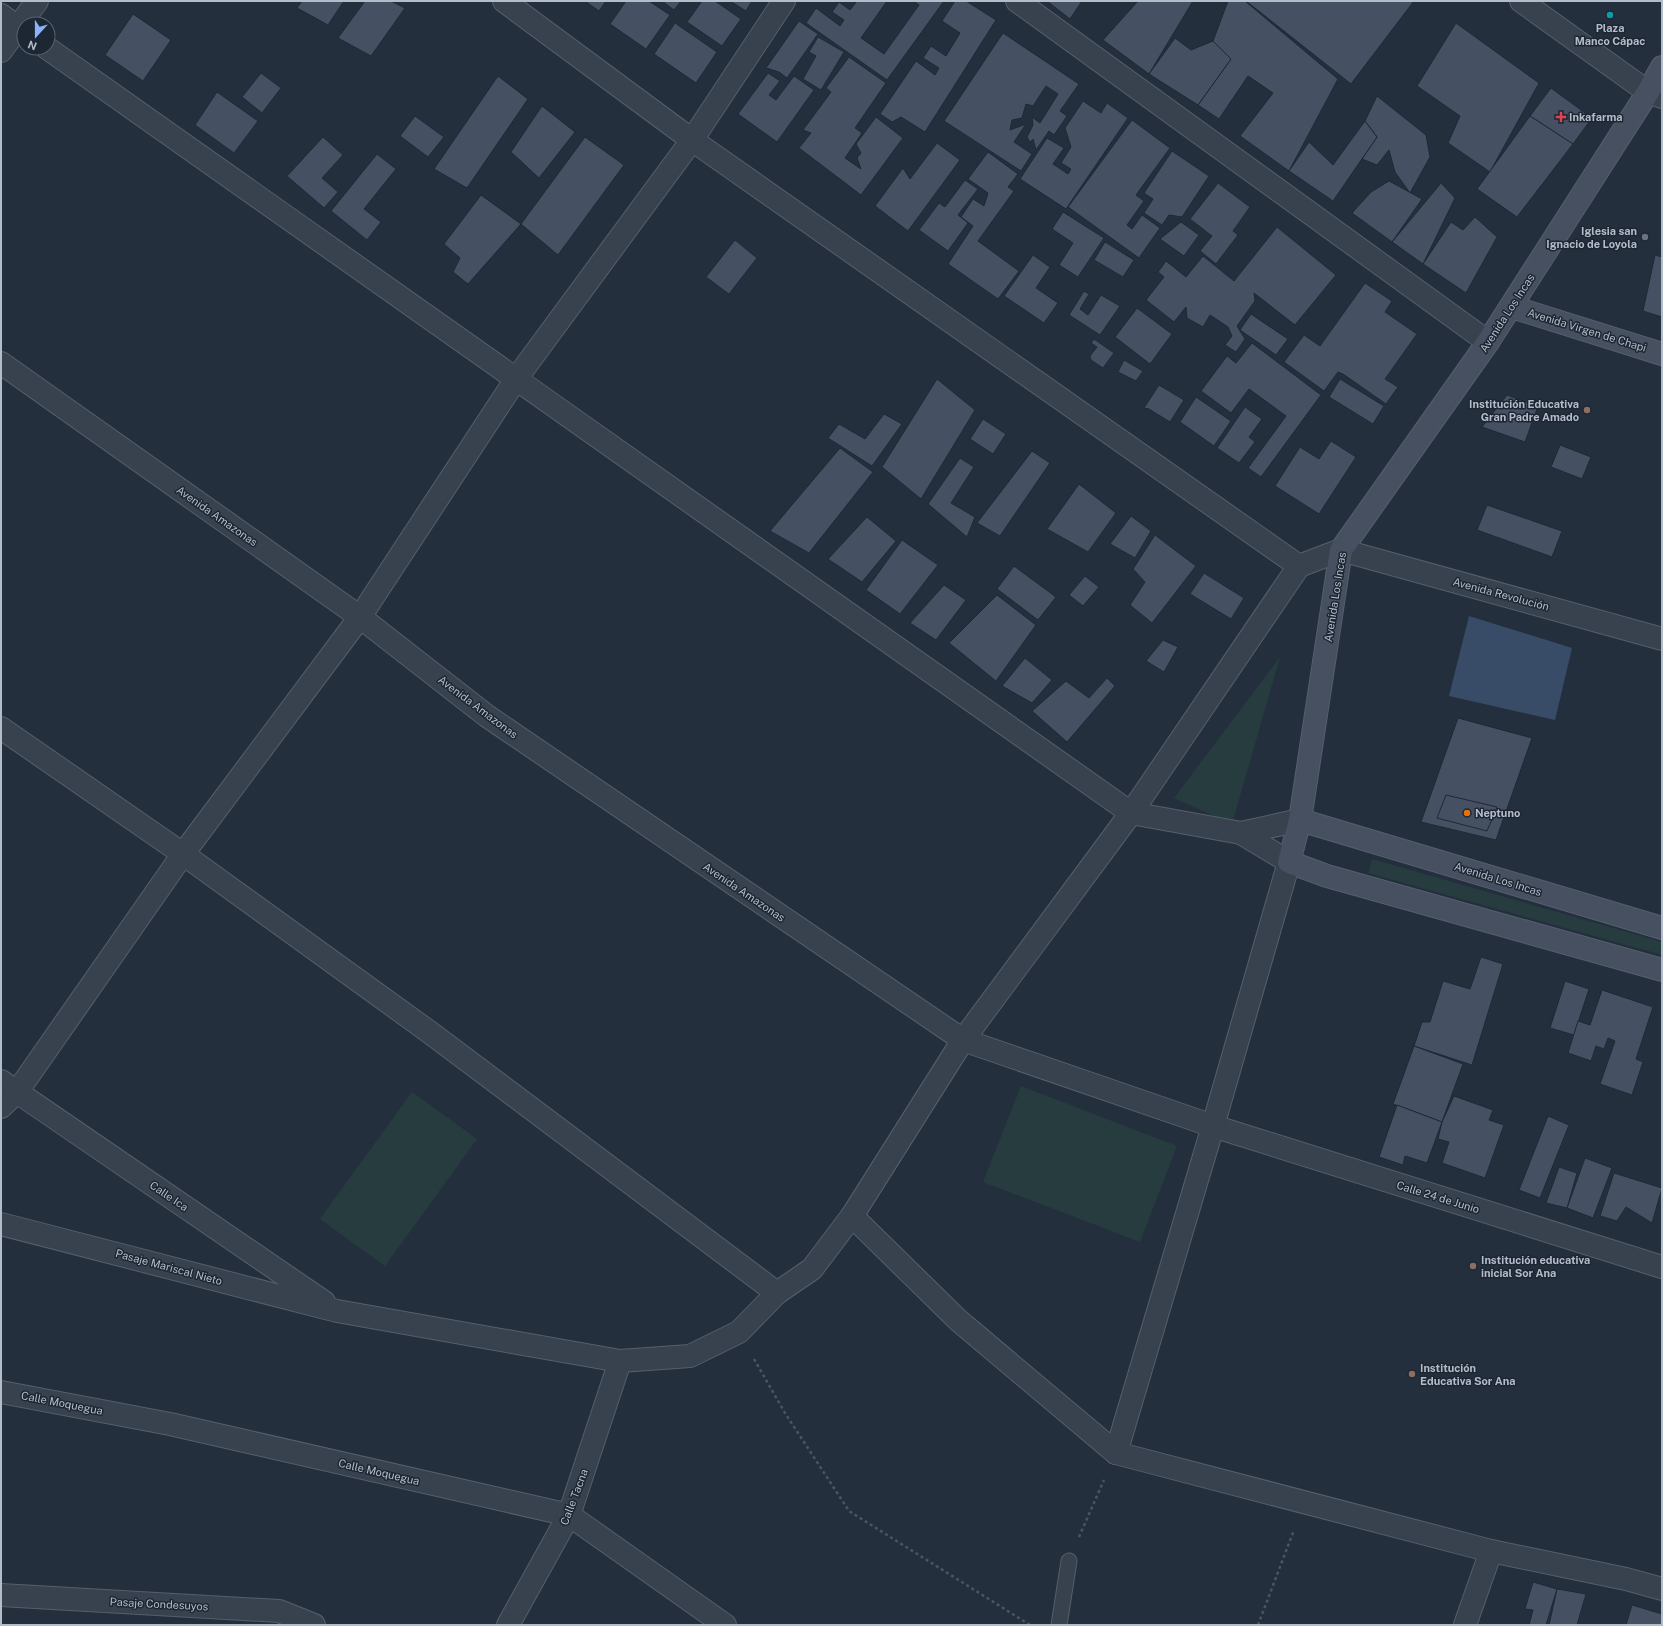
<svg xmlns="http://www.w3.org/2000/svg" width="1663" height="1626" viewBox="0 0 1663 1626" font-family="'Public Sans',sans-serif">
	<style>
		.green { fill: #263c3f }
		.water { fill: #394c67 }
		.building { fill: #455162; stroke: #1f2835 }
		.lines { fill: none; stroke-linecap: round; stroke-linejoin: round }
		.lane-casing { stroke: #565f6c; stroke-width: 17 }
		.street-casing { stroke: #565f6c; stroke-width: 24 }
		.secondary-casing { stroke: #565f6c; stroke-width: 24 }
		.path { stroke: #44595c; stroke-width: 2.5; stroke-dasharray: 3 3; stroke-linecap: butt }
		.lane { stroke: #38414e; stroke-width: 15 }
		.street { stroke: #38414e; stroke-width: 22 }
		.secondary { stroke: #465061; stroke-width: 22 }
		.culture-dot { fill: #0f9aa8; stroke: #1d2633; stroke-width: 1.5 }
		.health-dot { fill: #e0444e; stroke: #1d2633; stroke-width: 1.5 }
		.worship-dot { fill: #6b7280; stroke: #1d2633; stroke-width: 1.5 }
		.education-dot { fill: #8d6e63; stroke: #1d2633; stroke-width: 1.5 }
		.food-dot { fill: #e8710a; stroke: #1d2633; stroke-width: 1.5 }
		.labels { text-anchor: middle; stroke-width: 3; stroke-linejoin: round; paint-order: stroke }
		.poi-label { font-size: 11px; font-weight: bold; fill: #b4bcc9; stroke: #1d2633; text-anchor: start }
		.street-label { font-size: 11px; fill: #b4bcc9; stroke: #1d2633 }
	</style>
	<rect width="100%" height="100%" fill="#242f3e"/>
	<g class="green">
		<polygon points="1280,657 1232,824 1174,798"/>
		<polygon points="1372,859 1662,942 1662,955 1368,873"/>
		<polygon points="1021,1086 1177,1146 1140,1242 983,1182"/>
		<polygon points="412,1092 477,1139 385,1266 320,1219"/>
	</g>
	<polygon class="water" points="1469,616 1572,648 1555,720 1449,696"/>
	<g class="building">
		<polygon points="302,1 344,1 328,25 297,8"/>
		<polygon points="365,1 391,1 405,8 371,56 338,38"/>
		<polygon points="585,1 606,1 599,11"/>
		<polygon points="626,1 649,1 670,15 646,49 610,24"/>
		<polygon points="662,1 681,1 674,10"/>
		<polygon points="702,1 715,1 741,19 722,46 687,22"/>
		<polygon points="730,1 752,1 746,11"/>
		<polygon points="857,1 887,1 861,38 884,54 919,5 913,1 944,1 887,80 806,23 816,8 840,26 844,20 832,12 839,2 850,10"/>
		<polygon points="955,1 966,1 996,20 925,132 901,117 892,122 880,114 916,61 935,75 939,68 923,58 931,46 946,56 960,33 942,21"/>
		<polygon points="1047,1 1082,1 1070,19"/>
		<polygon points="1138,1 1193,1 1149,74 1103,40"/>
		<polygon points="1228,1 1245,1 1338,79 1289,171 1240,136 1273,93 1248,76 1219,119 1198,105 1231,59 1213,41"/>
		<polygon points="1246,1 1414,1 1351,84"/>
		<polygon points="133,14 171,40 143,81 105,55"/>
		<polygon points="799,21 818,34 787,78 779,72 766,68"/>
		<polygon points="675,23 717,52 696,83 654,54"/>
		<polygon points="1456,23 1539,83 1490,172 1448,143 1460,116 1417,86"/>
		<polygon points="1003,33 1079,84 1060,111 1067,116 1054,135 1049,131 1036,150 1033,139 1030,142 1027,137 1033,125 1032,117 1040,123 1058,94 1046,86 1033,106 1026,104 1022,118 1012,120 1010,130 1026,124 1014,142 1032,154 1021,171 944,121"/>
		<polygon points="818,37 844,52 821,90 803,79 816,56 809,52"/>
		<polygon points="1175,38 1191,50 1213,41 1231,59 1198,105 1149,74"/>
		<polygon points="849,57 886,83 855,128 862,133 845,158 861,169 857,158 861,153 856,144 876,117 903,138 861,195 799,148 811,133 803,130 831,92 826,88"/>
		<polygon points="261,73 281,88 262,113 242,97"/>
		<polygon points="768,73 780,81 769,95 776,100 794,76 814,90 777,142 738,114"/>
		<polygon points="498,76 528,99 467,188 434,169"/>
		<polygon points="1551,88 1592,118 1573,144 1530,116"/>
		<polygon points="217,92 258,121 234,153 195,125"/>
		<polygon points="1377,96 1426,135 1430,157 1410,193 1395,172 1389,150 1377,165 1362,159 1377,137 1365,121"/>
		<polygon points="1083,101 1101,113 1107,103 1128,118 1066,209 1020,179 1047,138 1064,148 1053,164 1068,174 1071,169 1061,163 1071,147 1065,128"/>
		<polygon points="542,106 575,132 539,178 511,152"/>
		<polygon points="415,116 444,137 428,157 400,136"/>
		<polygon points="1530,116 1573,144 1517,217 1477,189"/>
		<polygon points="1132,120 1170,148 1136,195 1144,201 1127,225 1132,229 1142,215 1160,228 1139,258 1068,207"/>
		<polygon points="1365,121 1377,137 1333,201 1289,171 1309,142 1333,165"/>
		<polygon points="323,137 343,155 322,178 338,192 324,208 287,176"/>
		<polygon points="585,137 624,165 558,255 521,224"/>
		<polygon points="937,143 960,160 908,231 875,206 903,168 910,179"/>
		<polygon points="1172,151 1209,176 1182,217 1169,215 1162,225 1144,213 1153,199 1144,193"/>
		<polygon points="988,152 1018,174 1008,187 1014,191 978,241 1019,271 998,299 948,264 973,226 961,217 973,199 984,206 988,193 968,179"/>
		<polygon points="377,154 396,169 364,209 381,222 367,240 331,211"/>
		<polygon points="965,180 978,189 958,215 968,223 948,251 919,230 939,203 945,207"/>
		<polygon points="1389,181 1422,199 1392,242 1352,213 1371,192"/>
		<polygon points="1218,183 1250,207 1233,231 1238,235 1216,264 1200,251 1212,236 1190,219"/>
		<polygon points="1441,183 1455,198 1423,264 1392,242"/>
		<polygon points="481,195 521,224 468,284 453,272 460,258 444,244"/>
		<polygon points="1063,212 1104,238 1078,277 1059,265 1073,243 1052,229"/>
		<polygon points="1475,217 1497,237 1466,293 1423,264 1451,222 1463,230"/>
		<polygon points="1181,222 1199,235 1184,256 1160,239"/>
		<polygon points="1277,227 1336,275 1295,325 1254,293 1255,301 1237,326 1245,339 1236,352 1225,345 1232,336 1228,327 1210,315 1203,327 1187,318 1186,307 1174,322 1146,300 1164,277 1158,272 1166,261 1186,277 1203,256 1234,281"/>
		<polygon points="735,240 757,258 729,294 706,277"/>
		<polygon points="1105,242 1134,260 1123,277 1094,260"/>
		<polygon points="1033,255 1050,267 1036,288 1058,303 1044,323 1004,296"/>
		<polygon points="1655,255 1662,257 1662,317 1643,311"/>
		<polygon points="1365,283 1392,301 1385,312 1417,334 1385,379 1398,387 1386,404 1343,374 1338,372 1324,391 1284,362 1304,335 1320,346"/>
		<polygon points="1084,291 1089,294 1080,309 1088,315 1101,295 1120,306 1100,335 1069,315"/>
		<polygon points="1137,308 1172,334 1150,364 1115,337"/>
		<polygon points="1251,314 1288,339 1276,355 1240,330"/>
		<polygon points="1094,339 1114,353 1103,368 1091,360 1090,356 1097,347 1091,343"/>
		<polygon points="1252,343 1321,395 1261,477 1248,468 1286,416 1249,389 1231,413 1201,391 1227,356 1236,363"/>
		<polygon points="1124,360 1143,371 1136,381 1118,372"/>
		<polygon points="937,379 975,410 921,499 882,467"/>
		<polygon points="1340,379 1384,406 1373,424 1329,397"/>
		<polygon points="1159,385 1184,400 1170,422 1149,409 1144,408"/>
		<polygon points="1507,395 1538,406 1525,442 1482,427"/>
		<polygon points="1196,397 1231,421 1214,446 1180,422"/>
		<polygon points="1245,407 1262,419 1249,437 1255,442 1239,463 1217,448"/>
		<polygon points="884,414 902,424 872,466 828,438 839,424 865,439"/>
		<polygon points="983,419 1006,434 993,454 970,439"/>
		<polygon points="1331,441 1356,457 1319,514 1275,486 1300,447 1319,459"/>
		<polygon points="1560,445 1591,457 1582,479 1551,467"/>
		<polygon points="840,448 873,472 809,553 770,531"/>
		<polygon points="1032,451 1050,463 1000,536 977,523"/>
		<polygon points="960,458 974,467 951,503 975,517 967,537 928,504"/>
		<polygon points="1079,484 1116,513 1088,552 1047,529"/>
		<polygon points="1487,505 1562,531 1552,557 1477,530"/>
		<polygon points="1131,516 1151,531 1135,558 1110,544"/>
		<polygon points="867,517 896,541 862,582 828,559"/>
		<polygon points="1155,535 1196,566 1152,623 1130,605 1145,582 1133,569"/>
		<polygon points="902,540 938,565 900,614 866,590"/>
		<polygon points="1014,566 1056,597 1038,620 997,589"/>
		<polygon points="1204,573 1244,598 1231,619 1190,594"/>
		<polygon points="1085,576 1099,587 1083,606 1069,595"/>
		<polygon points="944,585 966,600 936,640 910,623"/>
		<polygon points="997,595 1036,625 996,681 949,643"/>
		<polygon points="1163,640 1178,647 1164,672 1146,661"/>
		<polygon points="1025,658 1052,680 1032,703 1002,686"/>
		<polygon points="1107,678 1115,686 1067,742 1032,711 1066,681 1089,698"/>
		<polygon points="1458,718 1532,738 1496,840 1421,822"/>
		<polygon points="1446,795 1497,807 1487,831 1437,818"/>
		<polygon points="1481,957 1503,964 1472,1065 1414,1046 1422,1022 1430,1022 1443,981 1470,989"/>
		<polygon points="1565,981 1589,989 1574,1035 1550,1028"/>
		<polygon points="1602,990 1653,1007 1636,1059 1643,1062 1632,1095 1600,1084 1615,1041 1608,1038 1604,1049 1596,1046 1591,1061 1568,1053 1578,1021 1590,1025"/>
		<polygon points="1414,1046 1463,1064 1442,1122 1393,1104"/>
		<polygon points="1454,1096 1493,1110 1489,1120 1504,1125 1485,1178 1442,1163 1449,1142 1438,1139 1442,1122"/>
		<polygon points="1397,1105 1442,1122 1427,1163 1405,1156 1403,1165 1379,1157"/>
		<polygon points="1548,1116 1569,1125 1540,1198 1519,1190"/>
		<polygon points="1585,1158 1612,1168 1593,1218 1567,1208"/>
		<polygon points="1559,1167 1577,1173 1567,1208 1546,1203"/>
		<polygon points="1614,1173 1662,1188 1652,1223 1626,1207 1617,1221 1600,1216"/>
		<polygon points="1533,1582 1557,1589 1546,1625 1529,1625 1533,1610 1525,1609"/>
		<polygon points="1557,1589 1586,1594 1577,1625 1549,1625"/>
		<polygon points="1632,1605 1662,1614 1662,1625 1626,1625"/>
	</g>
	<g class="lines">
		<g class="lane-casing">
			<polyline id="lane" points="1059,1625 1069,1561"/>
		</g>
		<g class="street-casing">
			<g id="street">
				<polyline points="504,1 692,140 1299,566"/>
				<polyline points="1017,1 1488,342"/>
				<polyline points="1521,1 1648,92 1662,97"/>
				<polyline points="1,15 24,32"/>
				<polyline points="47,48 1131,813 1241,833 1300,820"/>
				<polyline points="1,51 37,1"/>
				<polyline points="1,363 360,617 487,716 963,1040 1213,1126 1662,1267"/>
				<polyline points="1,728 183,854 428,1031 777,1293"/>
				<polyline points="1,1081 324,1302"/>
				<polyline points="1,1107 17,1092 183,854 360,617 516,379 692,140 784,1"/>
				<polyline points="852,1216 958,1320 1116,1453 1491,1551 1626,1579 1662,1589"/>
				<polyline points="1,1224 337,1311 620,1361 690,1356 739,1332 777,1293 812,1269 852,1216 963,1040 1131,813 1299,566 1341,550 1662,639"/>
				<polyline points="1,1392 170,1424 569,1515 725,1625"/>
				<polyline points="1116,1453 1213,1126 1289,862 1241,833"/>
				<polyline points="1,1595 279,1611 314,1625"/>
				<polyline points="508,1625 569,1515 620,1361"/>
				<polyline points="1465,1625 1491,1551"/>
			</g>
		</g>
		<g class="secondary-casing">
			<g id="secondary">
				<polyline points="1662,67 1648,92 1488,342 1341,550 1300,820 1289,862 1327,876 1662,970"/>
				<polyline points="1512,307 1662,354"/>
				<polyline points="1300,820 1662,928"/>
			</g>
		</g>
		<g class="path">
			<polyline points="754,1359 785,1413 849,1511 1030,1625"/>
			<polyline points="1079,1537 1104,1480"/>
			<polyline points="1258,1625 1294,1530"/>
		</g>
		<use href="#lane" class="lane"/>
		<use href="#street" class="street"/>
		<use href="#secondary" class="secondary"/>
	</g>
	<circle class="culture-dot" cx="1610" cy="15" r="4"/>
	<path class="health-dot" d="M1559 111h4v4h4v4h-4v4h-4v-4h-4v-4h4z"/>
	<circle class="worship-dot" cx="1645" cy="237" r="4"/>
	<g class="education-dot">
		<circle cx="1587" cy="410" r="4"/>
		<circle cx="1473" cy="1266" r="4"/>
		<circle cx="1412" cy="1374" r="4"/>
	</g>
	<circle class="food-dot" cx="1467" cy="813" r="4"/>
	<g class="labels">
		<g class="poi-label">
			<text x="1610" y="32" text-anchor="middle">Plaza<tspan x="1610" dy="13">Manco Cápac</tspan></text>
			<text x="1569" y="121">Inkafarma</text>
			<text x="1637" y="235" text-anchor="end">Iglesia san<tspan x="1637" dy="13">Ignacio de Loyola</tspan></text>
			<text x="1579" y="408" text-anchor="end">Institución Educativa<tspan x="1579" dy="13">Gran Padre Amado</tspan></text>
			<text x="1475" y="817">Neptuno</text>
			<text x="1481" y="1264">Institución educativa<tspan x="1481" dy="13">inicial Sor Ana</tspan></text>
			<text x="1420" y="1372">Institución<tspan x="1420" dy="13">Educativa Sor Ana</tspan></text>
		</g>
		<g class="street-label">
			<text transform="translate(1507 313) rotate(-57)" y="4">Avenida Los Incas</text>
			<text transform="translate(1587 330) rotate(17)" y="4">Avenida Virgen de Chapi</text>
			<text transform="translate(217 516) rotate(35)" y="4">Avenida Amazonas</text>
			<text transform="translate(1501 594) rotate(15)" y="4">Avenida Revolución</text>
			<text transform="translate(1335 597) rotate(-81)" y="4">Avenida Los Incas</text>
			<text transform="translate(478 707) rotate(37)" y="4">Avenida Amazonas</text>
			<text transform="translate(1498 879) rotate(17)" y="4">Avenida Los Incas</text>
			<text transform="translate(744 892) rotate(34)" y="4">Avenida Amazonas</text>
			<text transform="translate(169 1196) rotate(34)" y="4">Calle Ica</text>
			<text transform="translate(1438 1197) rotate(17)" y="4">Calle 24 de Junio</text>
			<text transform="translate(169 1267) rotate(15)" y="4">Pasaje Mariscal Nieto</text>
			<text transform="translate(62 1403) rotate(11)" y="4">Calle Moquegua</text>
			<text transform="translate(379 1472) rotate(13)" y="4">Calle Moquegua</text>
			<text transform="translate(574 1497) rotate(-69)" y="4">Calle Tacna</text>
			<text transform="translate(159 1604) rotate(3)" y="4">Pasaje Condesuyos</text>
		</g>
	</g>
	<rect width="1663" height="1626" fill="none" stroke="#b4bcc9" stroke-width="4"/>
	<g transform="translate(36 36) rotate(201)"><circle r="19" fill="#1d2633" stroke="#59626f"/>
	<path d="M0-3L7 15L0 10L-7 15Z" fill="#8ab4f8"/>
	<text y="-6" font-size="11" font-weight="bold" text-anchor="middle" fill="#b4bcc9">N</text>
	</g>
</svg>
